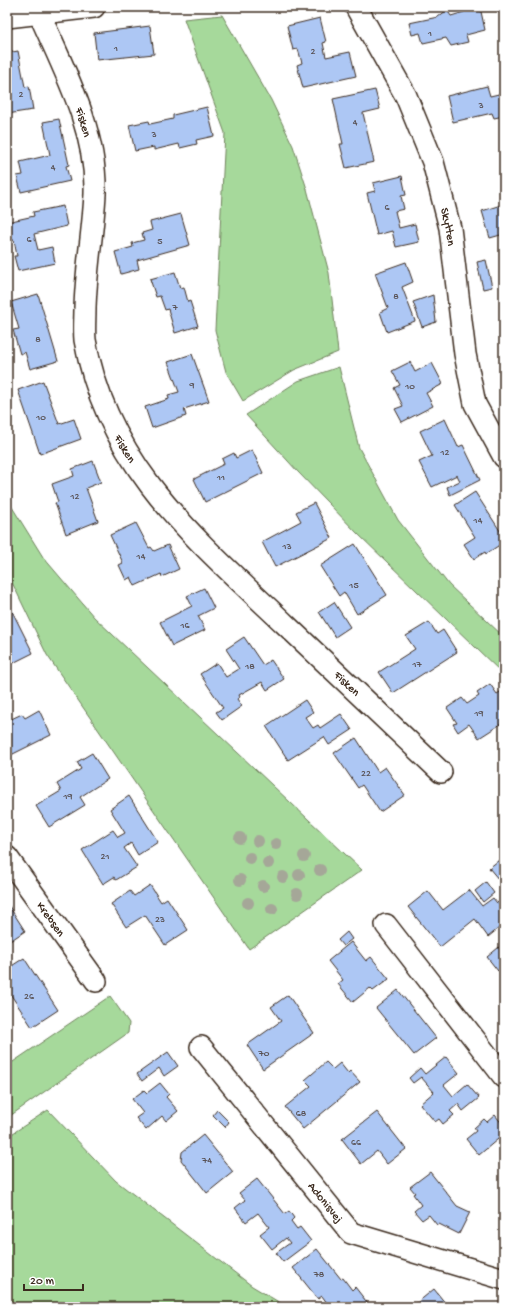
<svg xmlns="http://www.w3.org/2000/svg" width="511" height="1314" viewBox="0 0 511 1314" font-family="'Gochi Hand',sans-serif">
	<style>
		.green { fill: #a6d99b; stroke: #70825c }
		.building { fill: #adc7f4; stroke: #3b2a1e }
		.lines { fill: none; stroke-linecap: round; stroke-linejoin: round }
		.minor-casing { stroke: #3b2a1e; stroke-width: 24 }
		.minor { stroke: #fff; stroke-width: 21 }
		.tree { fill: #a5a798 }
		.labels { text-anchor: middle; stroke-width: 4; stroke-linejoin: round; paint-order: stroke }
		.number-label { font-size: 10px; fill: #585154 }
		.street-label { font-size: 12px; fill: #3b2a1e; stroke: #fff }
	</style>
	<rect width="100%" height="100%" fill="#fff"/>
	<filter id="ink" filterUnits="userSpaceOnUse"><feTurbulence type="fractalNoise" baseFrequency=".025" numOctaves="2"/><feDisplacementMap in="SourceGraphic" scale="8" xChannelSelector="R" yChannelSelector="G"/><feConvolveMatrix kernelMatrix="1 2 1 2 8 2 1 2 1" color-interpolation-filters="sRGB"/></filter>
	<g filter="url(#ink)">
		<g class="green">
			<polygon points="222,15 271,100 293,146 307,189 329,273 338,352 294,370 243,401 226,372 215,330 225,133 184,19"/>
			<polygon points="339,367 359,448 398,520 449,585 504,637 504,675 358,534 298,472 246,415 298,381"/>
			<polygon points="7,499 43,557 94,617 362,870 249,949 47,655 7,572"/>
			<polygon points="110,996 129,1023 128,1033 7,1118 7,1066"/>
			<polygon points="48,1110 116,1181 252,1286 287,1307 7,1307 7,1137"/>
		</g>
		<g class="building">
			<polygon points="463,7 480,7 485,30 466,35 468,42 451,46 446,38 423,43 420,33 412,35 409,23 438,17 447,10 451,16 464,12"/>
			<polygon points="320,18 326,42 323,43 326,57 350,52 356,76 303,88 297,65 302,63 298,49 293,50 287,26"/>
			<polygon points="150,26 154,54 97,60 94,33"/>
			<polygon points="18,51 25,87 29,86 33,110 7,114 7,106 10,105 7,90 7,53"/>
			<polygon points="487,86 490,96 503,93 502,90 504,89 504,116 494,118 492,113 453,122 447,96"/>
			<polygon points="375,90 380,109 363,113 374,162 346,168 340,144 343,144 333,99"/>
			<polygon points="207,107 214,136 196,140 197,144 180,148 179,144 154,150 154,147 135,151 129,125 149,121 150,124 173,119 173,115"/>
			<polygon points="59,119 69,165 66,166 70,181 21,192 17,176 23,175 20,162 50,155 43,122"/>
			<polygon points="402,176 406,195 401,196 404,209 395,211 399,228 415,224 419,242 396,247 392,231 377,235 367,193 375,191 373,183"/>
			<polygon points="504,204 504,234 490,238 482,211"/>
			<polygon points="63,206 67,226 34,234 38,250 52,247 55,263 18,271 14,256 17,256 14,240 7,241 7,222 34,216 33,212"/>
			<polygon points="181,214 190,245 137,260 139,269 121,274 115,252 133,247 132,243 144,240 142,233 152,230 150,222"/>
			<polygon points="486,260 492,287 483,289 477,262"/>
			<polygon points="406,262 413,282 402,287 415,321 387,332 380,312 388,308 375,273"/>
			<polygon points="175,272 180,288 184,287 188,302 190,301 198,326 175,333 168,309 165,310 160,296 156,297 150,279"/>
			<polygon points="38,294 58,361 30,369 25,352 20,354 13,330 19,329 11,302"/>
			<polygon points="433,295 436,322 422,327 413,302"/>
			<polygon points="192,354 209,401 184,409 186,416 152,428 145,407 169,399 168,395 179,392 168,362"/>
			<polygon points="410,362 415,372 432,363 443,384 426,393 433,406 402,422 395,409 403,406 394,388 400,385 392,371"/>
			<polygon points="43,381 59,424 74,419 81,439 40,454 18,390"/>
			<polygon points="445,419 458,447 463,445 480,480 450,495 447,487 460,481 457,475 432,487 419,462 432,456 420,431"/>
			<polygon points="252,450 263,473 205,502 194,479 224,464 222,459 234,453 236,458"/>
			<polygon points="93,461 101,482 86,488 98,521 66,534 55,503 58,502 52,484 74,476 72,469"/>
			<polygon points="475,492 504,537 504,542 486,554 485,552 474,559 464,544 475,537 455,505"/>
			<polygon points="314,503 332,538 275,567 262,542 301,521 296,512"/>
			<polygon points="136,523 149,548 151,547 154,551 168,545 179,569 162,577 161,574 135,586 131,577 126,580 119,565 123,563 110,535"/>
			<polygon points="355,544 387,595 357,614 344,592 339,596 320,566"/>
			<polygon points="204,588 214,608 198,616 205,630 172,646 160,622 192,606 187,596"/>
			<polygon points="7,601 33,653 11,664 7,656"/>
			<polygon points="334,602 350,627 335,637 319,612"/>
			<polygon points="429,622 437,634 443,630 457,652 393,693 379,672 415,649 406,636"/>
			<polygon points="244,637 263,665 271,660 284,679 267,690 262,682 239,695 240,697 237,699 242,706 222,720 216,712 223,708 200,674 217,663 226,677 239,669 226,649"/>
			<polygon points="490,684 497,694 503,690 504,692 504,722 479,738 469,724 458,732 453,724 457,723 447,708 462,698 467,704 479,696 477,693"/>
			<polygon points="305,700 313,712 305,717 313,728 318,725 320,728 341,714 352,730 329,745 324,737 288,760 266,726"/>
			<polygon points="39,710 51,735 7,757 7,721 22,714 25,718"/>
			<polygon points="356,738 378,772 385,767 405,795 380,812 362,785 358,788 334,753"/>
			<polygon points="92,753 108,779 80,797 85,805 49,827 36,806 61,791 57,784 81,769 77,762"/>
			<polygon points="129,796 158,842 138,855 131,843 124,848 137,867 116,880 114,877 103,884 82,850 113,830 118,837 125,833 110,809"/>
			<polygon points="503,857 504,858 504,886 489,868"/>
			<polygon points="486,882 494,893 483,902 475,891"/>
			<polygon points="150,885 161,902 167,898 188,930 165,945 145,915 126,927 111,904 130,891 134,896"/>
			<polygon points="469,890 482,906 493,898 497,903 502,900 504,903 504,924 488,937 475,919 440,947 408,907 428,891 443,910"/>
			<polygon points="7,903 25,931 7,943"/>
			<polygon points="347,932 352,939 343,946 338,940"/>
			<polygon points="351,942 366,961 371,957 389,979 373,991 370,988 353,1002 338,984 343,980 328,961"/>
			<polygon points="504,943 504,966 498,971 487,957"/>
			<polygon points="24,958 58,1010 32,1027 7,989 7,969"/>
			<polygon points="398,990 436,1038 414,1055 376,1008"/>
			<polygon points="288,995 314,1033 263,1069 247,1045 281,1021 271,1007"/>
			<polygon points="168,1052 178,1066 164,1076 159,1068 142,1081 137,1074"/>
			<polygon points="446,1057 459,1073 444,1085 453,1096 467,1084 479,1098 463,1111 458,1104 450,1111 454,1115 443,1124 439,1119 435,1122 420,1104 434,1092 421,1077 413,1083 409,1078 420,1068 425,1074"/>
			<polygon points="326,1062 333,1069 340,1063 348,1073 350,1071 360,1082 303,1129 285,1107 311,1086 305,1080"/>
			<polygon points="160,1083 169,1094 166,1097 178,1111 166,1121 162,1116 146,1130 136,1118 143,1113 132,1099 144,1090 147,1093"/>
			<polygon points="217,1110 229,1122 225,1127 213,1115"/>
			<polygon points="377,1112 406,1149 387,1164 377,1151 361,1164 342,1139"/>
			<polygon points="495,1115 504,1126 504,1134 479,1155 466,1139 476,1131 474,1128 484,1119 487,1122"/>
			<polygon points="203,1135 233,1172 207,1193 181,1160 182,1152"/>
			<polygon points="430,1172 457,1206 470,1212 459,1234 439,1224 437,1225 429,1215 422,1220 414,1211 421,1205 413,1194 415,1193 410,1187"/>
			<polygon points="257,1179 285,1214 289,1211 294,1218 291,1221 297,1229 300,1227 311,1241 283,1262 276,1253 290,1243 286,1238 272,1249 260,1234 269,1227 258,1213 246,1222 235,1208 245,1200 239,1193"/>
			<polygon points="317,1249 341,1279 343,1278 352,1290 355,1287 369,1305 366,1307 330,1307 322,1296 318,1299 293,1268"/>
			<polygon points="434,1289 446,1304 442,1307 412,1307"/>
		</g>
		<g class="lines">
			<g class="minor-casing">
				<g id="minor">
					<path id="s1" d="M356,7L406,96L433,162L450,228L465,354L475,404L504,457"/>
					<path id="s2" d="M39,13C64,70 97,130 95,194C93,232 86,270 85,308C85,318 84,330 85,340C107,467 198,541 286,625C338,674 390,723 441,772"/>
					<polyline points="7,17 94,7"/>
					<path id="s3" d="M7,857L96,981"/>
					<polyline points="386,925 504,1077"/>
					<path id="s4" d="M201,1047L351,1233L504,1279"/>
				</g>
			</g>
			<use href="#minor" class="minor"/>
		</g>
		<g class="tree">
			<circle cx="240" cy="838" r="6"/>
			<circle cx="258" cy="841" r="6"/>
			<circle cx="276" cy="844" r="6"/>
			<circle cx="304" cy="856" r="6"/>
			<circle cx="250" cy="858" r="6"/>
			<circle cx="268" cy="863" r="6"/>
			<circle cx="320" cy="870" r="6"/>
			<circle cx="299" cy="875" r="6"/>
			<circle cx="283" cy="877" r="6"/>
			<circle cx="240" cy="880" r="6"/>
			<circle cx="263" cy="886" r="6"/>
			<circle cx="297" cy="894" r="6"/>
			<circle cx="248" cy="903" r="6"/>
			<circle cx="272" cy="909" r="6"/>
		</g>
	</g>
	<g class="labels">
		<g class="number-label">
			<text x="430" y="36">1</text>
			<text x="116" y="51">1</text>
			<text x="313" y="54">2</text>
			<text x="21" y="97">2</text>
			<text x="481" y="108">3</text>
			<text x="355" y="125">4</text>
			<text x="154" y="137">3</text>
			<text x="53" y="170">4</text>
			<text x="387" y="210">6</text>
			<text x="29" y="242">6</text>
			<text x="160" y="244">5</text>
			<text x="396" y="299">8</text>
			<text x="175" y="310">7</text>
			<text x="38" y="342">8</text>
			<text x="192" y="388">9</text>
			<text x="410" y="389">10</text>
			<text x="41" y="420">10</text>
			<text x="445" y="455">12</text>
			<text x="221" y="480">11</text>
			<text x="75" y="499">12</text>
			<text x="478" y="523">14</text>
			<text x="287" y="549">13</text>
			<text x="141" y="559">14</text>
			<text x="354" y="588">15</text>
			<text x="185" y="628">16</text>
			<text x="417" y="667">17</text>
			<text x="250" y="669">18</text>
			<text x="479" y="716">19</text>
			<text x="366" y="776">22</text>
			<text x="68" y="799">19</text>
			<text x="105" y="859">21</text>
			<text x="160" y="922">23</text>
			<text x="29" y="999">26</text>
			<text x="264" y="1056">70</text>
			<text x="301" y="1116">68</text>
			<text x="356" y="1145">66</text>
			<text x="207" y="1163">74</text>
			<text x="319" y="1277">78</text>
		</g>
		<g class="street-label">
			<text dy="4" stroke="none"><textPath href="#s2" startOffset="118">Fisken</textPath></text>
			<text dy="4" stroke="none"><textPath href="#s1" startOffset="240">Skytten</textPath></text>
			<text dy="4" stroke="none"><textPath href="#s2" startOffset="454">Fisken</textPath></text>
			<text dy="4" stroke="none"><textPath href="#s2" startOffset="778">Fisken</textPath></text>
			<text dy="4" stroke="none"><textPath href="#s3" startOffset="76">Krebsen</textPath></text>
			<text dy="4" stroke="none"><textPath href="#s4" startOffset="199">Adonisvej</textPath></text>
		</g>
	</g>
	<rect width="511" height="1314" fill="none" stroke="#fff" stroke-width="24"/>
	<rect x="12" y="12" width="487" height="1290" fill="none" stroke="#3b2a1e" stroke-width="1.5" filter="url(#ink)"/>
	<path d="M24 1284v6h59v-6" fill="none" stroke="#3b2a1e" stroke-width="2"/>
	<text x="30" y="1284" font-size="12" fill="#3b2a1e" stroke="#ffffff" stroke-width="3" paint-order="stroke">20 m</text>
</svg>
